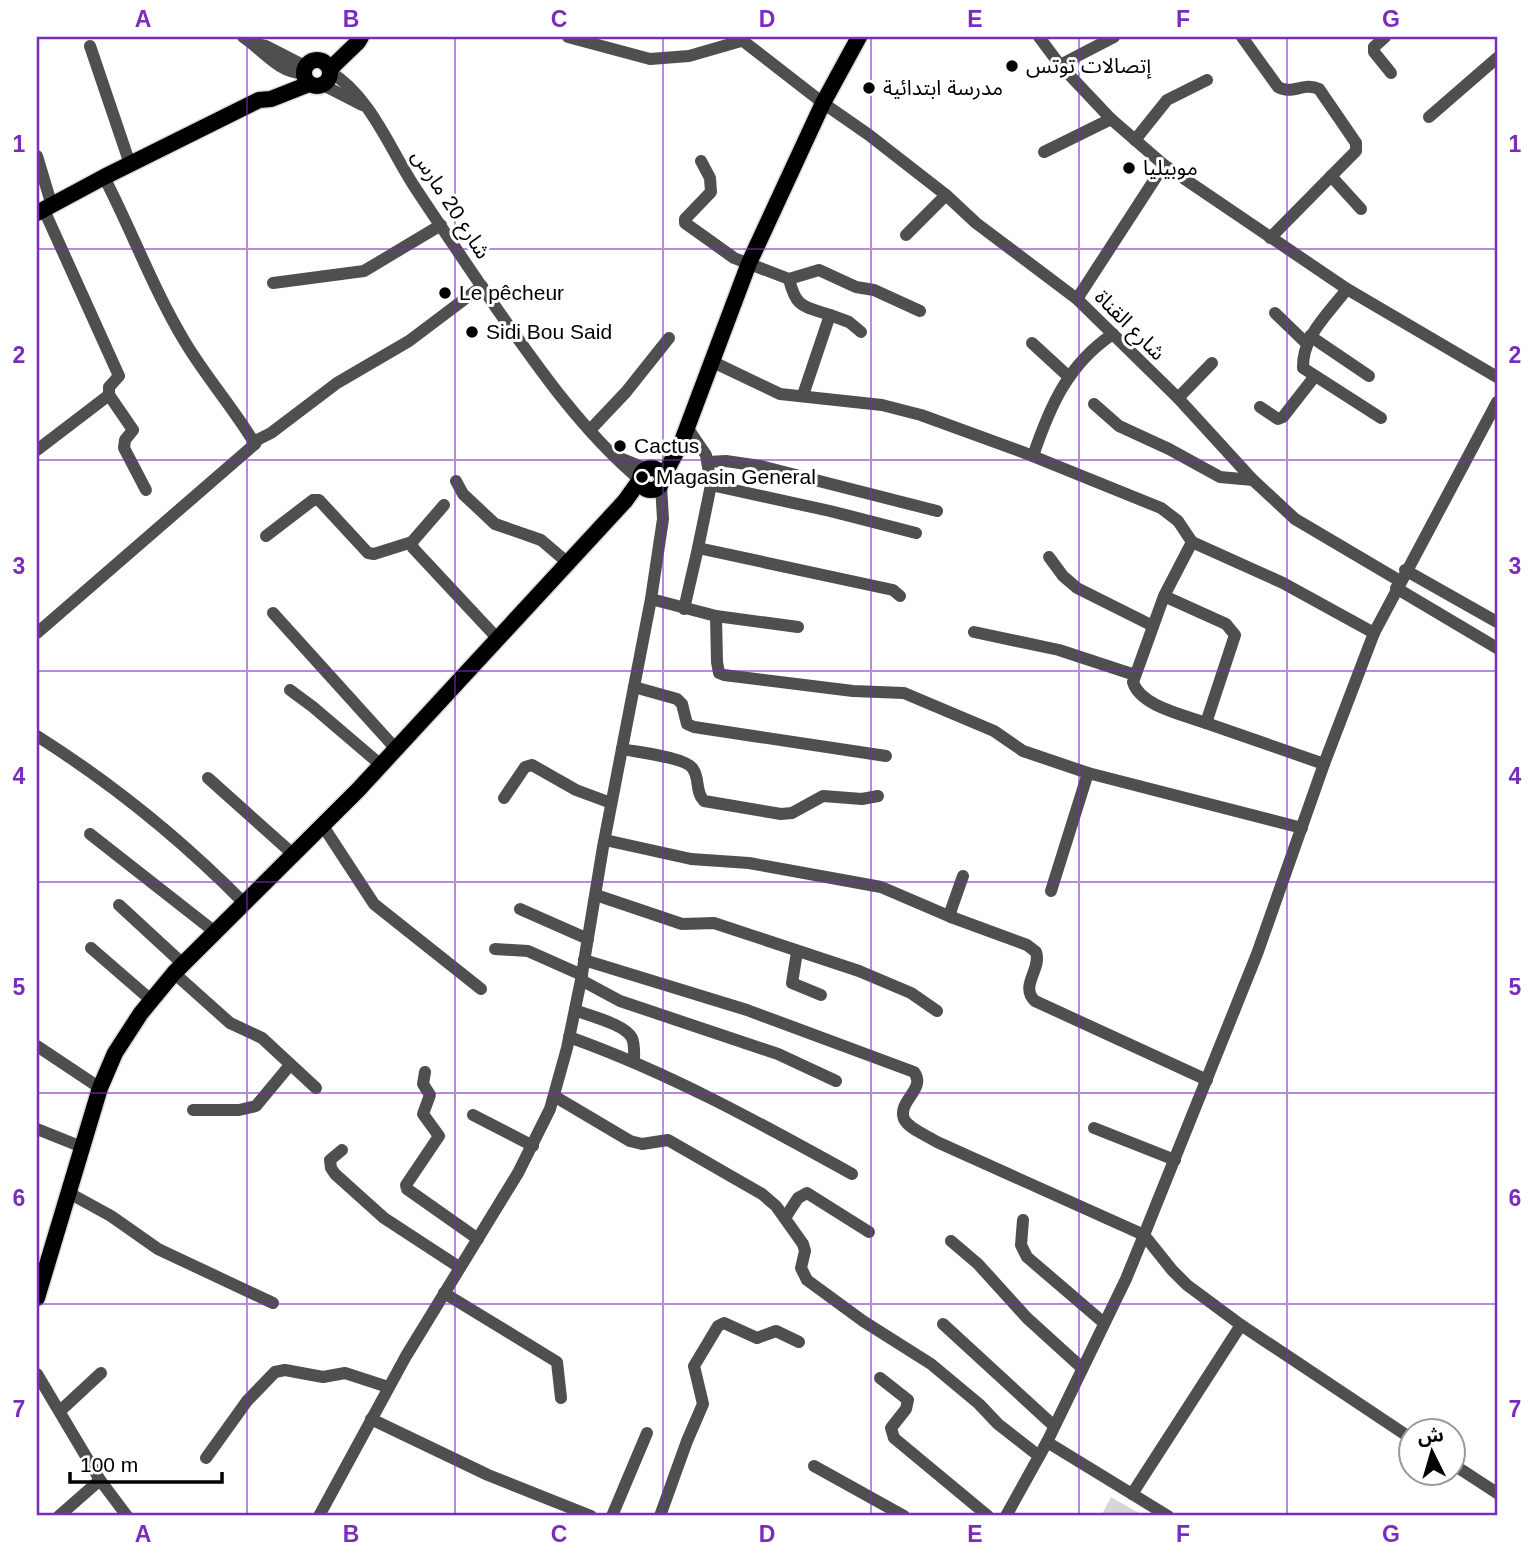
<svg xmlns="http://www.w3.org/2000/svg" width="1534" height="1553" viewBox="0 0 1534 1553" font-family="Arial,'Noto Sans Arabic',sans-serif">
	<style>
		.green { fill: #d6d6d6 }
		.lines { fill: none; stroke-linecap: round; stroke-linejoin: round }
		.major-casing { stroke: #dbdbdb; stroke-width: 19 }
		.minor { stroke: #4f4f4f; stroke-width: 12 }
		.major { stroke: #000; stroke-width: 16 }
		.grid { fill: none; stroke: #7b2cbf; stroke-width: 2; stroke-opacity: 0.55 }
		.poi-dot { fill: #000; stroke: #fff; stroke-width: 2.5 }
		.labels { text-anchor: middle; stroke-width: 6; stroke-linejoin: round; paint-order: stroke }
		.poi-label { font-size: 21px; fill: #000; stroke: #fff; text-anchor: start }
		.street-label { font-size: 21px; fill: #000; stroke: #fff }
		.neatline { fill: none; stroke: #7b2cbf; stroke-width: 2.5 }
		.grid-label { font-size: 23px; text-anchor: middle; font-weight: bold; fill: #7b2cbf }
	</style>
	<rect width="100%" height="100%" fill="#fff"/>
	<polygon class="green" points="1111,1497 1144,1516 1101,1516"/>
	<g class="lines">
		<g class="major-casing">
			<g id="major">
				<circle cx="317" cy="73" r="13"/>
				<polyline points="330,69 358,42 361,37"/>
				<polyline points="37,213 104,177 259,100 271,99 309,84"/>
				<circle cx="651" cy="479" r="11"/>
				<polyline points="662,479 682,441 749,263 823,103 859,37"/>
				<polyline points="37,1298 100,1088 115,1053 141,1013 174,973 358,790 625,501 640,480"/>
			</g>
		</g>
		<g class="minor">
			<path d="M243,37C262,49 278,73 303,73"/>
			<polyline points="568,37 650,59 689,56 741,41"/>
			<polyline points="738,37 823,103 869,135 946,195 976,223 1077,299 1178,398 1253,480 1295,519 1400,581"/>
			<polyline points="1039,37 1060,65 1111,119 1164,165 1347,289 1497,377"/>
			<path d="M1242,37L1278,87C1292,95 1304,82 1319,89L1356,143V151L1351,156L1270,238"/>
			<polyline points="1385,37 1374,47 1374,52 1391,73"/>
			<polyline points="253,43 266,46 305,66"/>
			<polyline points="90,46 130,164"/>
			<polyline points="1060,65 1114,37"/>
			<path d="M330,72C370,96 389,147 414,186C441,227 469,268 497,309C539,369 583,432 640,480"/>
			<polyline points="323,85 362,105"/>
			<polyline points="1429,117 1497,58"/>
			<polyline points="1135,140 1167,100 1207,80"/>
			<polyline points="1044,152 1111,119"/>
			<polyline points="37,156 52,206"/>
			<polyline points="701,161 710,178 711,192 685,219 685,223 734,258 789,279 819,270 856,287 874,290 920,311"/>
			<polyline points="1331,176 1361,209"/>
			<polyline points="906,235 946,195"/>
			<path d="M789,279C796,308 803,306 830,315L803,395"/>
			<polyline points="273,283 364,271 441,225"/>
			<path d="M1347,289C1329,313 1302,336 1303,368L1381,418"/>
			<polyline points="1077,299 1164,165"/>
			<polyline points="1275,313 1306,343"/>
			<polyline points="830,315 849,322 861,332"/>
			<polyline points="1310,336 1369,376"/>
			<polyline points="1032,343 1069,377"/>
			<polyline points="713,362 780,394 882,405 921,415 1025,453 1161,508 1178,521 1192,542"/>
			<polyline points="109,395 133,430 125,440 124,448 146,490"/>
			<polyline points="1178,398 1212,363"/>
			<polyline points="1094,404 1119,426 1169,449 1220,477 1253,480"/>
			<polyline points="1260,407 1278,419 1283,417 1315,376"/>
			<polyline points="687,427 706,455 711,485"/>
			<polyline points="590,430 626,392 669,338"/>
			<polyline points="255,444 257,440 271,433 337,383 409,341 482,286"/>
			<polyline points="37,450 109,395 109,387 119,376 44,210"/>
			<path d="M1033,456C1050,406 1068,364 1113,334"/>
			<polyline points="620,458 647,469"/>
			<polyline points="708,462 726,461 760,466 937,511"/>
			<polyline points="456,481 463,494 495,524 541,540 568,563"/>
			<polyline points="444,505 412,542 413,548 498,639"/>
			<polyline points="266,536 313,500 319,500 368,553 374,554 412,542"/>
			<polyline points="698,548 711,485 830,511 916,533"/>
			<polyline points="1049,557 1063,576 1077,588 1153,626"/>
			<polyline points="1405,570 1497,622"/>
			<polyline points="1396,588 1497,648"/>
			<path d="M1164,596L1226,624L1235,635L1206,723C1184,715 1140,706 1133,682L1164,596L1192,542L1283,583L1374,633"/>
			<polyline points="651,599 716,616 717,662 719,673 724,675 853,691 904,693 994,731 1023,751 1088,773 1051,891"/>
			<polyline points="684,609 698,548 893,590 900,596"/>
			<polyline points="273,613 396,749"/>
			<polyline points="716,616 798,627"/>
			<polyline points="974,632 1059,650 1135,675"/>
			<path d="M37,633L255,444C234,409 206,377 185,342C153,289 132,231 104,177"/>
			<polyline points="634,687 677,699 682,704 687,724 694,727 886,756"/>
			<polyline points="290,690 313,707 381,765"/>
			<polyline points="1206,723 1324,764"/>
			<path d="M37,736C113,784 182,840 245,904"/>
			<path d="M622,749C636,752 686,757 693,769C700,779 695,792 704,801L781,814L792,813L823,796L862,799L878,796"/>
			<polyline points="1088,773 1302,828"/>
			<polyline points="208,778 294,855"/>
			<polyline points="504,798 525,767 532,765 576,790 611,803"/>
			<polyline points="323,826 374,904 481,989"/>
			<polyline points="90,834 215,932"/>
			<polyline points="605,840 691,859 749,863 881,887 951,917"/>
			<path d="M963,876L951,910V917L1027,945L1036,952C1042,969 1019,986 1035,1001L1207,1080"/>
			<polyline points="596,895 682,924 714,923 859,971 911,993 937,1011"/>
			<polyline points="119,905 183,964"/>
			<polyline points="520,909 588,939"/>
			<polyline points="91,948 151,1000"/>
			<polyline points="495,949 528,951 582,975"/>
			<polyline points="797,952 792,983 821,995"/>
			<path d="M584,960L747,1010L914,1072C927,1089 897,1101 904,1119C909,1129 928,1136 937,1142L1144,1235L1126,1279L1047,1442L1006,1516"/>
			<polyline points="174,973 230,1023 262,1038 316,1088"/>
			<polyline points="581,980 620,1001 778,1054 836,1081"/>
			<path d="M575,1010C589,1016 625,1024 632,1038C635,1045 634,1055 634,1062"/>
			<path d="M569,1037C668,1072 760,1123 852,1174"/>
			<polyline points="37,1046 100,1088"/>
			<polyline points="425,1072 423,1084 430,1095 423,1114 439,1136 406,1185 407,1189 478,1239"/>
			<polyline points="554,1096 630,1141 642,1144 668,1140 762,1194 776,1206 803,1244 805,1251 801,1268 807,1280 863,1321 931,1364 979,1404 998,1424 1039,1456"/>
			<polyline points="193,1110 239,1110 256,1106 290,1065"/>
			<polyline points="473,1115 533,1146"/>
			<polyline points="1094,1128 1175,1160"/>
			<polyline points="37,1129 82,1147"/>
			<polyline points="342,1150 330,1160 331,1168 335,1174 384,1218 459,1267"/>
			<polyline points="69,1193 111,1216 158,1249 273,1303"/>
			<polyline points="785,1218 798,1198 807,1193 869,1232"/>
			<polyline points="1023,1220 1021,1245 1027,1257 1104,1323"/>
			<polyline points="951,1241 978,1264 1027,1318 1082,1368"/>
			<polyline points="444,1293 557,1362 561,1398"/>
			<polyline points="943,1324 1054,1426"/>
			<polyline points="37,1374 100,1480 127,1516"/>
			<polyline points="880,1378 908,1400 906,1409 891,1428 894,1438 988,1516"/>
			<polyline points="60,1411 101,1373"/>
			<polyline points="371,1419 488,1475 591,1516"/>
			<polyline points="1412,1439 1241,1325 1187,1285 1172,1270 1144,1235 1257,954 1324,764 1374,633 1497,402"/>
			<polyline points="1047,1442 1168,1516"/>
			<polyline points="206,1458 247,1401 275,1372 285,1370 323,1377 345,1373 388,1387"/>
			<polyline points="1454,1465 1497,1493"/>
			<polyline points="814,1466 904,1516"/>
			<polyline points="1132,1494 1241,1325"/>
			<polyline points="59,1516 100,1480"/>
			<polyline points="319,1516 406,1356 518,1173 550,1109 567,1048 581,980 603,847 651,599 663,519 661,485"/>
			<polyline points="612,1516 647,1433"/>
			<polyline points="660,1516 687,1441 703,1404 694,1366 718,1326 724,1323 757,1338 776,1331 799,1342"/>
		</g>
		<use href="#major" class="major"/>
	</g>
	<path class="grid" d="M247,37V1516M455,37V1516M663,37V1516M871,37V1516M1079,37V1516M1287,37V1516M37,249H1497M37,460H1497M37,671H1497M37,882H1497M37,1093H1497M37,1304H1497"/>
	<g class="poi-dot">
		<circle cx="1012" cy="66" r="7"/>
		<circle cx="869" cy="88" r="7"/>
		<circle cx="1129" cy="168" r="7"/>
		<circle cx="445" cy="293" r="7"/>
		<circle cx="472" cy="332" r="7"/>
		<circle cx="620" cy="446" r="7"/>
		<circle cx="642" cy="477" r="7"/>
	</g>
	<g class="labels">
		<g class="poi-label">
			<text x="1026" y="73">إتصالات توتس</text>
			<text x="883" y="95">مدرسة ابتدائية</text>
			<text x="1143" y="175">موبيليا</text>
			<text x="459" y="300">Le pêcheur</text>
			<text x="486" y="339">Sidi Bou Said</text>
			<text x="634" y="453">Cactus</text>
			<text x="656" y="484">Magasin General</text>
		</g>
		<g class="street-label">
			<text transform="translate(451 204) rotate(57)" y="7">شارع 20 مارس</text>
			<text transform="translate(1130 325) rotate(45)" y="7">شارع القناة</text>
		</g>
	</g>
	<rect width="1534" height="1553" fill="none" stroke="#ffffff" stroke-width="77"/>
	<g transform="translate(1432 1452) rotate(355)"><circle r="33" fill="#ffffff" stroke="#999999" stroke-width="2"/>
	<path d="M0-5L12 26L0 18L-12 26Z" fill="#000000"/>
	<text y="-10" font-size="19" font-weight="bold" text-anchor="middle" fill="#000000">ش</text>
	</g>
	<path d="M70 1472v10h152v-10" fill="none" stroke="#000000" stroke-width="3.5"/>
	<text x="80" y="1472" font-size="21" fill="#000000" stroke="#ffffff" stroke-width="5" paint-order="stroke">100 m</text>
	<rect x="38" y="38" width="1458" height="1476" class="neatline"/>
	<g class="grid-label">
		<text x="143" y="27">A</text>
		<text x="351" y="27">B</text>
		<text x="559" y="27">C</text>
		<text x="767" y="27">D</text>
		<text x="975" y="27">E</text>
		<text x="1183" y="27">F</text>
		<text x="1391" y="27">G</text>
		<text x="19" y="152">1</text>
		<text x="1515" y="152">1</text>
		<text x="19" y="363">2</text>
		<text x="1515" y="363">2</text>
		<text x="19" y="574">3</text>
		<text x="1515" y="574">3</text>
		<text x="19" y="784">4</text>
		<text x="1515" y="784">4</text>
		<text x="19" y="995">5</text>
		<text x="1515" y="995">5</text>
		<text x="19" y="1206">6</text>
		<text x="1515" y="1206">6</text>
		<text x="19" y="1417">7</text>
		<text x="1515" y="1417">7</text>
		<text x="143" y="1542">A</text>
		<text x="351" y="1542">B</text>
		<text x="559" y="1542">C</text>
		<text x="767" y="1542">D</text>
		<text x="975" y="1542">E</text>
		<text x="1183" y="1542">F</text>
		<text x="1391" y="1542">G</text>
	</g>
</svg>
